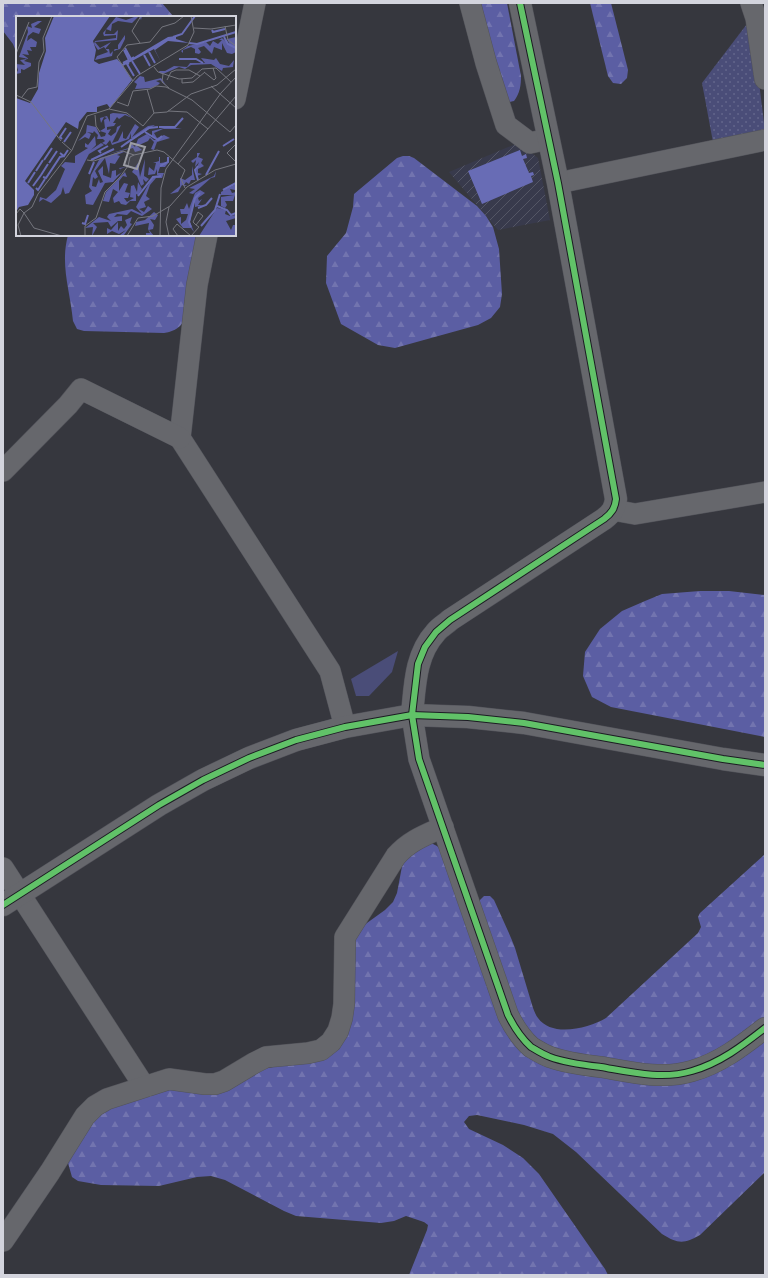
<svg xmlns="http://www.w3.org/2000/svg" width="768" height="1278" viewBox="0 0 768 1278" font-family="'Sofia Sans Condensed',sans-serif">
	<style>
		.industrial { fill: url(#industrial-furrows) }
		.green { fill: #4a4d78 }
		.forest { fill: url(#forest-firs) }
		.park { fill: url(#park-dots) }
		.water { fill: #686cb5 }
		.lines { fill: none; stroke-linecap: round; stroke-linejoin: round }
		.street-casing { stroke: #52535a; stroke-width: 22 }
		.secondary-casing { stroke: #52535a; stroke-width: 23 }
		.street { stroke: #66676c; stroke-width: 21 }
		.secondary { stroke: #66676c; stroke-width: 22 }
		.cycleway-casing { stroke: #1c1c23; stroke-width: 8 }
		.cycleway { stroke: #61c268; stroke-width: 6 }
		.inset-river { fill: none; stroke: #686cb5; stroke-width: 2 }
		.inset-road { fill: none; stroke: #75767e; stroke-width: 1 }
		.view { fill: #9c9da5; fill-opacity: 0.15; stroke: #9c9da5; stroke-width: 2 }
		.inset-edge { fill: none; stroke: #d3d4dd; stroke-width: 2 }
	</style>
	<defs>
		<pattern id="industrial-furrows" width="10" height="10" patternUnits="userSpaceOnUse"><rect width="10" height="10" fill="#383a4c"/><path d="M-1 1l2-2M0 10L10 0M9 11l2-2" fill="none" stroke="#545665"/></pattern>
		<pattern id="forest-firs" width="22" height="20" patternUnits="userSpaceOnUse"><rect width="22" height="20" fill="#5b5ea3"/><path d="M5 1l3.5 6h-7zM16 11l3.5 6h-7z" fill="#7274af"/></pattern>
		<pattern id="park-dots" width="8" height="8" patternUnits="userSpaceOnUse"><rect width="8" height="8" fill="#4a4d78"/><path d="M2 2h.1M6 6h.1" fill="none" stroke="#63668b" stroke-width="1.8" stroke-linecap="round"/></pattern>
	</defs>
	<rect width="100%" height="100%" fill="#36373e"/>
	<polygon class="industrial" points="518,143 538,158 550,220 498,230 449,172"/>
	<polygon class="green" points="398,651 392,672 369,696 356,696 351,679"/>
	<g class="forest">
		<polygon points="3,3 162,3 173,16 177,17 17,17 17,54 13,44 3,31"/>
		<path d="M478,3H507L521,76C521,85 520,93 514,101L509,102Z"/>
		<polygon points="590,3 611,3 628,70 627,78 621,84 613,83 608,76"/>
		<polygon points="403,156 409,156 414,158 477,206 486,216 493,227 499,249 502,294 500,307 491,318 478,325 395,348 378,345 341,324 326,283 327,256 346,233 353,207 354,194 397,158"/>
		<path d="M68,235H199L186,317C181,327 176,331 164,333L84,331L77,329L73,321C70,290 60,265 68,235Z"/>
		<polygon points="700,591 729,591 765,595 765,737 611,707 592,697 583,676 585,652 600,629 622,611 645,601 662,594"/>
		<path d="M431,843L437,846L441,850L510,1038L638,1082L765,1040V1172L700,1235C684,1244 678,1244 662,1234L576,1152L553,1134L524,1125L477,1115L469,1116L464,1122L469,1129L503,1145L523,1158L539,1174L605,1269L608,1275H409L427,1230L428,1225L424,1222L406,1216L394,1221L381,1223L296,1216L284,1211L225,1180L211,1176L197,1177L159,1186L101,1185L78,1181L72,1177L68,1163L70,1154L100,1112L162,1089L324,1057L352,945L360,928L385,910L393,902L397,893L403,861L409,853Z"/>
		<path d="M765,854V1017C741,1035 719,1053 690,1062C660,1071 626,1062 596,1057C581,1055 565,1054 551,1048C534,1040 525,1028 516,1011L480,905V900L484,896H490L494,900C501,916 509,932 515,948C520,965 525,981 530,998C532,1004 534,1013 538,1018C552,1038 589,1028 606,1018L698,933L701,927L698,917L700,913Z"/>
	</g>
	<polygon class="park" points="750,20 758,74 765,131 713,142 702,83"/>
	<polygon class="water" points="520,150 522,156 526,154 527,158 523,159 529,173 533,172 534,175 531,176 533,182 482,204 468,171"/>
	<g class="lines">
		<g class="street-casing">
			<g id="street">
				<polyline points="470,3 486,63 506,125 530,143 548,139"/>
				<polyline points="751,3 756,18 765,79"/>
				<polyline points="235,99 255,3"/>
				<polyline points="558,183 765,140"/>
				<polyline points="207,235 197,285 180,438 330,671 345,727"/>
				<polyline points="3,471 68,405 81,389 180,438"/>
				<polyline points="613,510 635,514 765,492"/>
				<path d="M412,715L419,759L508,1015C514,1027 521,1038 531,1047C536,1050 544,1055 550,1057C566,1063 584,1065 601,1067C630,1072 662,1080 692,1071C720,1063 742,1046 765,1028"/>
				<polyline points="3,868 144,1086"/>
				<path d="M3,1241L50,1172L85,1116L95,1106L107,1099L169,1079L205,1084H215L224,1081L254,1063L266,1057L308,1053L321,1050L331,1042L338,1031L342,1018L344,1004L345,937L396,856C409,841 425,835 443,827"/>
			</g>
		</g>
		<g class="secondary-casing">
			<g id="secondary">
				<path d="M412,715C415,685 415,655 436,632C440,627 446,624 450,620L604,519C612,513 615,508 616,499L558,183L520,3"/>
				<polyline points="3,905 159,805 203,780 249,758 296,740 345,727 412,715 468,717 524,723 723,759 765,765"/>
			</g>
		</g>
		<use href="#street" class="street"/>
		<use href="#secondary" class="secondary"/>
		<g class="cycleway-casing">
			<g id="cycleway">
				<path d="M520,3L558,183L616,499C615,508 612,513 604,519L450,620L436,632L425,647L418,664L412,715L419,759L508,1015C514,1027 521,1038 531,1047C536,1050 544,1055 550,1057C566,1063 584,1065 601,1067C630,1072 662,1080 692,1071C720,1063 742,1046 765,1028"/>
				<polyline points="3,905 159,805 203,780 249,758 296,740 345,727 412,715 468,717 524,723 723,759 765,765"/>
			</g>
		</g>
		<use href="#cycleway" class="cycleway"/>
	</g>
	<g transform="translate(16 16)">
		<rect width="220" height="220" fill="#36373e"/>
		<path d="M121,0H126L125,4L123,0L116,7L102,5L96,8L95,15L90,13L89,18H98L102,14L101,24L79,26L84,32L95,26L89,33H93L94,38L99,33H102V29L109,19V23L104,33L97,35L96,40L79,44L81,40L92,36L88,31L82,34L78,28L79,25L100,22V19L88,20L87,17L100,1L110,4ZM22,5H26L18,11L25,13L23,18L17,16L12,20L11,25L15,22L21,26L20,31H14L16,35L11,34L13,39L6,38L13,43L3,41L12,16L11,10L16,12L15,8ZM220,21V36L216,38L211,37L206,27V34L198,31L196,38L188,30L182,32L185,36L183,38L179,37V33L175,31L167,34V37L165,35L172,30L190,26L194,30L197,25L202,28L206,24H203L206,22L214,29L211,23ZM185,42L198,44L200,42L204,48L213,50L218,44L217,51L207,52L206,55L195,48L175,49L169,53L163,51L147,58L144,57L143,55H149L158,50L171,51L174,47H189ZM11,43L8,45L15,47V50L8,54L5,53V57L0,58L2,54L0,48L9,49L4,44ZM124,60L128,61L129,66L145,62L150,69L144,64L140,65L144,67L142,69L135,72L119,73L121,68L118,66ZM97,97L110,98L116,102L109,99L103,103L101,101L97,107H100L98,110L91,111V114L95,113L92,118L95,120L100,116L101,111L105,109L96,127L102,125L107,115V122L110,123L119,108L123,111L116,121L132,110L139,109L118,123L115,122V117L113,123L96,129L94,124L90,129L86,127L89,125L87,123H81L82,119L78,115L77,117L71,116L75,118L73,123L69,121L62,125L70,117L71,109L80,111L85,121L89,120L90,117L84,115L89,112L88,104L91,102L88,101L85,107L84,102L91,100L94,106V98ZM152,111L166,113H147L138,117L141,122L148,119L154,122L141,126L138,134L135,133L138,126L134,122L132,125L121,130L126,134L119,136L117,132L92,138L113,132L116,128L119,131L122,123L131,118L138,124H143L136,120V115ZM79,120L80,129L75,134L85,127L88,129L73,138L53,177L49,178L47,171L45,178L35,187L27,183L23,186L24,181L30,183L40,174L49,153L45,150L49,146L59,147V140L72,132L69,131V127L72,129ZM107,135L115,139L108,136L101,139L104,140L99,148L94,147L93,158L89,142L79,155L82,161L79,163L77,161L76,170L80,171L83,163L84,167L87,166L82,155L87,150V159L95,162L96,155L100,154V160L106,156L103,152L110,151L104,153L106,156L97,166L89,167L77,189L70,188L69,179L76,175L73,171L75,159L84,142ZM181,137H184L182,141L187,143L185,147L188,150L182,153V157L186,158L181,160L180,154L183,146L179,151L180,144L177,147L175,145L181,141ZM143,141H144V147L152,146V142L153,146L149,151H144L142,157H148L146,162H140L134,169L130,180L134,183L128,186L130,191L123,193L128,196L132,190L136,193L126,200L115,195L111,199L101,198L98,201L106,200V205H102L95,211L92,206L77,207L81,211L76,220L77,211L69,212L83,201L95,205L91,201L93,198L116,193L126,198L120,191L137,160H145L141,159V153L139,158L132,159L133,151L138,155L140,147H137L143,145ZM129,143L128,160L133,163L130,166L127,163L128,168L125,170L121,160L116,156L122,147L124,161ZM176,150L179,164H175L173,168L170,166L168,169H171L169,170L166,169L162,176L154,178L164,170V162L169,164L176,159ZM200,155L199,161L195,162L177,178L173,177L179,173L173,172L198,160ZM109,156L111,161L107,160L103,165V175L108,167L112,168L109,176L114,177L112,182H108L111,186L118,182L114,181L115,170L118,169L121,176L122,166L126,173L122,179L120,178V185H114L110,189L105,188L103,185L98,187L97,182L102,176L97,173L93,186L87,185L90,176ZM220,168L219,174L214,173L216,177L220,176L217,185H209L211,189L209,192L205,190V181L218,179H205V176ZM184,174L189,177L182,182L183,185L186,183L182,189H188L179,191V181L174,206L178,216L175,212H167L160,203L165,201V208L170,204L172,198H165L164,193H168L171,187L173,193L179,177ZM201,192L210,194L209,198L214,200L220,199V202L210,205L215,214L217,209H220V220H183ZM138,196L142,199L139,204L134,203L138,209L137,213L133,214L138,220H130V217H134L132,213L133,207L119,210L120,206L129,204ZM116,201L114,207L116,208L108,219L103,220L110,214L103,218L96,215L91,218V212L95,214L102,206V215L105,210L108,213L111,209L109,204Z" fill="#5b5ea3"/>
		<path d="M38,0H94L77,25L80,34L78,45L83,48L101,43L106,48L114,44L110,36L115,43L152,21L160,20V23L173,27L152,25L139,34L145,46L138,33L107,50L116,64L94,92L91,88L81,91V96H71L63,106L62,113L50,106L9,165L18,174V179L12,189L3,191L0,196V82L14,87L22,73L23,57L30,35L29,22Z" fill="#686cb5"/>
		<path class="inset-river" d="M196,14L197,16L209,13M157,21L166,18L179,0M208,21L212,28L220,32M173,27L181,28L220,16M109,32L115,43L118,41M133,36L139,47M128,39L134,50M163,43H180L187,47M116,45L124,58M107,47L113,44L108,34M113,47L111,48L118,60M143,111H159L167,102M129,116L142,124L146,120M46,123L44,121L50,112M48,126L55,116M207,130L218,123M105,131L133,112L142,111M105,131L116,123M44,137L48,140L52,134M85,137L83,135L92,130M28,144L36,132M75,144L98,133M33,147L41,135M144,150L152,146V141M20,155L27,144M73,158L78,146M25,159L32,148M190,159L203,135M27,161L30,162L44,141L48,140M182,164L179,154L182,150M12,167L19,156M17,170L25,159M20,172L22,174L29,163M207,174L220,167M122,180L137,161L145,160M201,190L211,194L215,199L220,197M182,192L190,189L196,182M66,207L69,208L72,199M185,210L199,194L204,178M175,211L173,206L179,182L184,177"/>
		<path class="inset-road" d="M209,10L212,24L220,30M178,12L195,13L220,9M124,27L116,15L125,0M0,38L13,6M138,51L142,56L163,63L176,62L186,53L200,52L215,66M188,56L198,64L200,62L197,52M147,58L146,66L153,72M166,63V67L177,66L189,56M151,64L155,56L160,54H173L184,60M117,65L101,41L111,29L134,26L146,11L159,7L168,0M195,70L220,92M131,73L138,97M0,79L15,86L45,125M6,81L12,73L21,71L23,46L28,35L27,22L36,0M101,86L112,90L117,75L134,73L140,70L150,71L176,84L214,116L220,109M93,93L111,97L127,110L138,97L151,96L175,78L201,69L220,53M152,95L171,96L192,113M79,99L80,110L84,116M46,126L55,134M71,144L78,145L107,135L118,139M219,145L211,137L220,128M162,148L220,80M0,198L4,193L8,197L16,191L22,178L56,134L71,100L93,93L121,60L172,29L178,16L175,0M5,220L2,209L8,197L18,212L46,220M69,220V210L80,202L89,176L104,161L112,150L114,141L118,139L141,134L148,136L169,154L165,163L169,172M111,220L122,202L137,200L154,190L171,171L199,154L220,148M144,220L145,172L150,153L205,77L220,61M153,220L150,206L153,191M162,220L157,213L161,208L175,220M175,220L183,211L180,209L177,206L182,196L187,200L180,209"/>
		<path class="view" d="M115,127L129,131L121,153L108,149Z"/>
		<rect width="220" height="220" class="inset-edge"/>
	</g>
	<rect width="768" height="1278" fill="none" stroke="#d3d4dd" stroke-width="8"/>
</svg>
